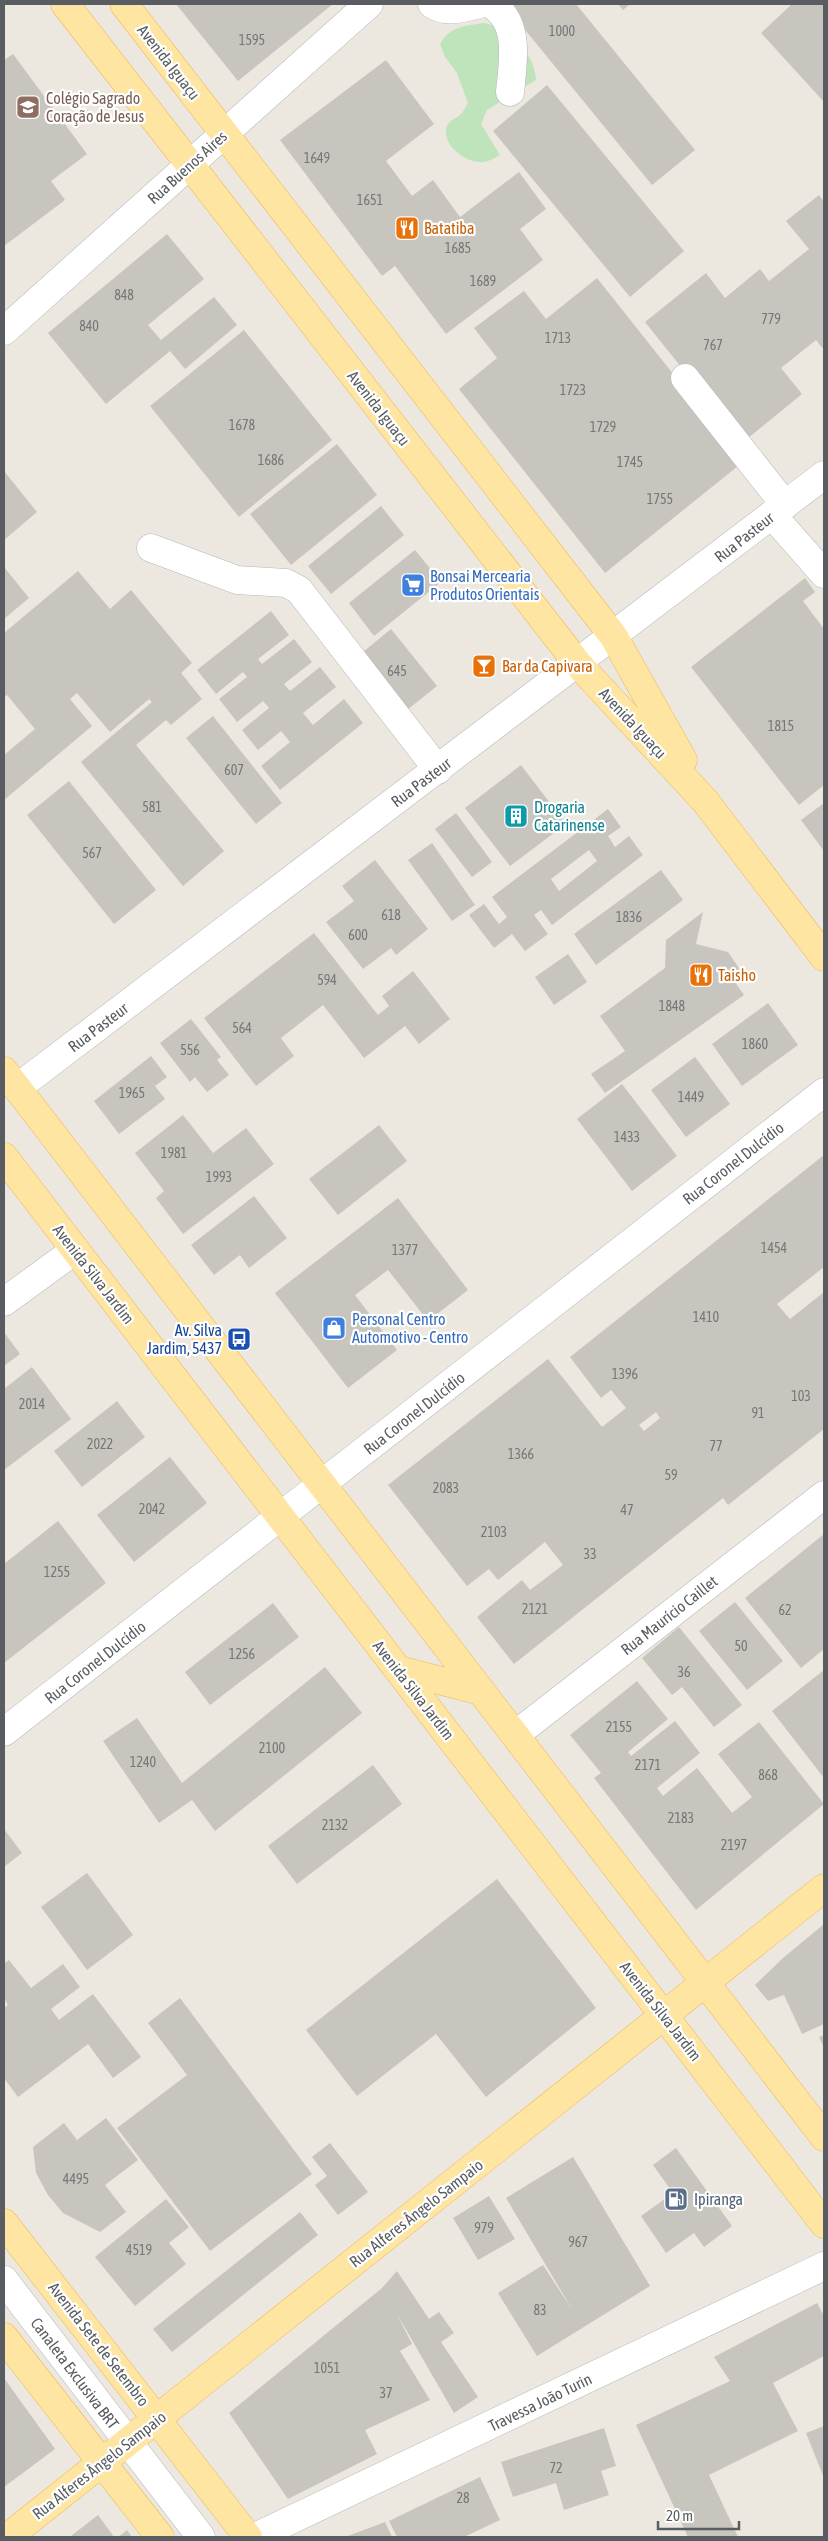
<svg xmlns="http://www.w3.org/2000/svg" width="828" height="2541" viewBox="0 0 828 2541" font-family="'Asap Condensed',sans-serif">
	<style>
		.green { fill: #bfe4bc }
		.building { fill: #c8c5bf; fill-rule: evenodd }
		.lines { fill: none; stroke-linecap: round; stroke-linejoin: round }
		.minor-casing { stroke: #b3b7bb; stroke-width: 29 }
		.major-casing { stroke: #efb555; stroke-width: 29 }
		.minor { stroke: #fff; stroke-width: 28 }
		.major { stroke: #fee6a2; stroke-width: 28 }
		.labels { text-anchor: middle; stroke-width: 4.5; stroke-linejoin: round; paint-order: stroke }
		.number-label { font-size: 14px; fill: #757778 }
		.street-label { font-size: 16px; fill: #595d61; stroke: #fff }
		.education-label { font-size: 16px; fill: #785e54; stroke: #fff; text-anchor: start }
		.food-label { font-size: 16px; fill: #c56008; stroke: #fff; text-anchor: start }
		.shop-label { font-size: 16px; fill: #366cbe; stroke: #fff; text-anchor: start }
		.culture-label { font-size: 16px; fill: #0d838f; stroke: #fff; text-anchor: start }
		.transit-label { font-size: 16px; fill: #164399; stroke: #fff; text-anchor: end }
		.service-label { font-size: 16px; fill: #4e5e75; stroke: #fff; text-anchor: start }
	</style>
	<rect width="100%" height="100%" fill="#ece8e0"/>
	<path class="green" d="M484,23C509,28 535,53 536,80L487,110L481,124L500,155C493,159 487,163 478,162C463,160 444,146 446,129C448,119 457,119 462,113C464,110 466,106 468,103L457,73L445,57L440,44C450,26 465,26 484,23Z"/>
	<g class="building">
		<polygon points="176,4 333,4 238,81"/>
		<polygon points="504,4 576,4 695,150 652,185"/>
		<polygon points="618,4 630,4 623,10"/>
		<polygon points="792,4 824,4 824,102 761,33"/>
		<polygon points="13,54 87,154 51,181 65,200 4,246 4,60"/>
		<polygon points="386,60 434,124 386,161 412,196 433,180 460,217 519,172 546,209 520,229 543,260 446,334 395,266 382,276 280,140"/>
		<polygon points="547,85 684,251 630,297 493,131"/>
		<polygon points="819,195 824,202 824,350 816,340 781,368 802,394 742,443 645,322 706,273 725,298 760,269 769,281 809,249 786,221"/>
		<polygon points="167,234 204,279 148,325 161,340 214,297 237,325 185,369 170,351 106,404 48,333"/>
		<polygon points="597,278 743,462 605,573 459,389 497,358 474,328 524,291 546,319"/>
		<polygon points="244,330 332,440 239,517 150,406"/>
		<polygon points="337,444 377,495 291,565 250,514"/>
		<polygon points="4,471 37,512 4,540"/>
		<polygon points="381,506 404,535 331,594 308,566"/>
		<polygon points="415,550 441,582 374,636 349,603"/>
		<polygon points="4,567 29,598 4,619"/>
		<polygon points="78,571 110,609 131,590 192,663 181,673 202,699 171,725 166,720 136,745 224,851 183,886 81,762 152,702 149,699 110,732 77,693 70,699 92,726 4,800 4,755 35,729 7,695 4,697 4,633"/>
		<polygon points="805,578 815,592 803,601 824,629 824,785 799,805 691,667"/>
		<polygon points="271,611 289,635 258,659 262,664 294,639 312,662 284,684 290,691 320,667 336,687 303,713 313,725 344,699 363,723 280,790 261,766 290,742 281,731 258,750 242,730 269,708 263,701 237,722 219,699 247,677 243,672 216,694 197,670"/>
		<polygon points="391,629 437,686 402,714 357,657"/>
		<polygon points="213,716 282,803 256,824 186,738"/>
		<polygon points="521,765 566,824 510,866 465,808"/>
		<polygon points="69,781 156,890 114,924 27,815"/>
		<polygon points="824,803 824,851 801,820"/>
		<path d="M608,809L621,827L608,836L615,847L629,836L643,855L552,925L541,910L534,915L548,934L525,951L512,934L494,948L469,915L484,904L499,924L507,917L492,897ZM589,850L597,861L559,891L551,879Z"/>
		<polygon points="456,813 492,862 472,877 435,829"/>
		<polygon points="432,843 475,905 452,921 408,860"/>
		<polygon points="375,860 428,929 396,955 391,948 363,969 326,922 354,901 342,886"/>
		<polygon points="661,870 683,900 596,965 574,934"/>
		<polygon points="703,912 696,944 728,952 741,971 732,978 744,995 605,1093 591,1074 625,1051 600,1016 665,968 666,940"/>
		<polygon points="314,933 378,1015 389,1006 382,996 413,971 450,1019 419,1044 405,1026 364,1058 323,1005 281,1038 294,1056 256,1086 204,1018"/>
		<polygon points="568,954 587,982 554,1005 535,977"/>
		<polygon points="768,1003 798,1045 742,1086 712,1044"/>
		<polygon points="191,1019 221,1057 217,1060 229,1075 207,1092 195,1077 190,1082 160,1043"/>
		<polygon points="151,1056 167,1077 155,1086 165,1099 119,1134 94,1101"/>
		<polygon points="695,1057 730,1104 686,1137 651,1090"/>
		<polygon points="622,1084 677,1156 632,1191 577,1119"/>
		<polygon points="183,1115 213,1153 246,1128 274,1164 183,1234 156,1198 164,1191 135,1153"/>
		<polygon points="379,1125 407,1161 338,1215 309,1179"/>
		<path d="M824,1155V1267L777,1304L790,1319L824,1292V1429L728,1505L723,1498L514,1664L477,1617L522,1580L530,1590L563,1565L545,1542L498,1580L489,1569L467,1586L388,1485L548,1359L602,1427L626,1408L611,1390L601,1398L570,1357ZM656,1412L660,1418L644,1431L639,1425Z"/>
		<polygon points="254,1196 287,1238 249,1268 240,1255 214,1275 191,1245"/>
		<polygon points="398,1198 468,1290 428,1321 388,1270 355,1295 397,1350 348,1388 275,1293"/>
		<polygon points="4,1332 20,1354 4,1366"/>
		<polygon points="32,1367 71,1419 4,1470 4,1389"/>
		<polygon points="117,1401 145,1437 82,1487 54,1451"/>
		<polygon points="170,1457 207,1503 134,1562 97,1515"/>
		<polygon points="58,1521 106,1583 4,1663 4,1564"/>
		<polygon points="824,1534 824,1649 801,1668 745,1598"/>
		<polygon points="735,1602 783,1661 747,1690 699,1631"/>
		<polygon points="273,1603 299,1637 210,1705 185,1672"/>
		<polygon points="679,1627 742,1705 714,1727 682,1687 672,1695 642,1658"/>
		<polygon points="325,1667 362,1713 215,1831 192,1800 159,1823 103,1741 137,1718 182,1783"/>
		<polygon points="824,1670 824,1778 772,1711"/>
		<polygon points="637,1681 668,1719 628,1752 631,1756 675,1721 700,1753 657,1788 663,1796 697,1768 732,1813 752,1797 718,1754 759,1722 824,1804 696,1910 594,1778 601,1773 570,1735"/>
		<polygon points="373,1765 402,1804 297,1884 268,1846"/>
		<polygon points="4,1829 22,1853 4,1867"/>
		<polygon points="87,1873 133,1935 87,1970 41,1907"/>
		<polygon points="497,1879 596,2008 486,2097 436,2034 357,2096 306,2030"/>
		<polygon points="824,1924 824,2024 802,2034 784,1995 768,2001 755,1985 783,1958"/>
		<polygon points="9,1960 31,1988 63,1964 80,1987 51,2009 59,2020 93,1994 141,2057 113,2078 88,2044 18,2097 4,2078 4,2008 8,2005 4,1998 4,1964"/>
		<polygon points="180,1998 312,2174 210,2251 117,2128 187,2075 148,2023"/>
		<polygon points="824,2035 824,2048 819,2037"/>
		<polygon points="106,2118 138,2160 105,2185 126,2212 100,2232 63,2213 48,2195 36,2173 33,2147 64,2123 77,2140"/>
		<polygon points="330,2143 368,2192 338,2215 315,2185 327,2176 312,2157"/>
		<polygon points="676,2148 732,2226 704,2247 694,2233 666,2253 641,2216 673,2193 653,2165"/>
		<polygon points="573,2157 650,2286 537,2356 498,2293 543,2265 573,2311 506,2198"/>
		<polygon points="489,2196 515,2239 478,2260 453,2218"/>
		<polygon points="166,2199 189,2227 169,2243 186,2264 135,2306 95,2257"/>
		<polygon points="300,2212 318,2235 172,2352 153,2329"/>
		<polygon points="397,2271 429,2319 439,2312 454,2333 441,2342 478,2397 454,2413 397,2314 412,2344 400,2351 430,2400 365,2430 377,2454 288,2499 229,2413 382,2288"/>
		<polygon points="817,2303 824,2316 824,2356 773,2383 798,2431 709,2475 738,2537 688,2537 636,2425 730,2381 714,2357"/>
		<polygon points="4,2378 55,2449 4,2487"/>
		<polygon points="824,2426 824,2478 806,2433"/>
		<polygon points="604,2428 616,2466 601,2471 609,2495 564,2510 556,2483 513,2497 501,2462"/>
		<polygon points="480,2477 500,2520 464,2537 397,2537 389,2521"/>
		<polygon points="98,2515 114,2537 72,2537 71,2536"/>
		<polygon points="385,2522 392,2537 345,2537"/>
		<polygon points="127,2530 132,2537 118,2537"/>
	</g>
	<g class="lines">
		<g class="minor-casing">
			<g id="minor">
				<path d="M432,4C447,14 463,8 480,4"/>
				<path d="M490,4C521,20 513,63 510,92"/>
				<polyline points="4,331 369,4"/>
				<polyline points="685,378 785,505"/>
				<polyline points="772,515 824,574"/>
				<polyline points="151,548 237,580 286,583 299,590 438,770"/>
				<polyline points="17,1088 824,475"/>
				<polyline points="4,1302 75,1250"/>
				<polyline points="4,1732 824,1092"/>
				<polyline points="515,1735 824,1495"/>
				<polyline points="4,2280 201,2537"/>
				<polyline points="255,2537 824,2266"/>
			</g>
		</g>
		<g class="major-casing">
			<g id="major">
				<polyline points="65,4 578,664 705,801 824,957"/>
				<polyline points="124,4 614,637 683,760"/>
				<polyline points="4,1071 824,2137"/>
				<polyline points="4,1157 824,2224"/>
				<polyline points="399,1670 481,1691"/>
				<polyline points="4,2223 248,2537"/>
				<polyline points="4,2337 160,2537"/>
				<polyline points="8,2537 824,1888"/>
			</g>
		</g>
		<use href="#minor" class="minor"/>
		<use href="#major" class="major"/>
	</g>
	<defs>
		<g id="school-square" transform="scale(1.25)"><rect x="-9" y="-9" width="18" height="18" rx="4" fill="#8d6e63" stroke="#fff"/><path d="M0-5L7-2L0 1L-7-2ZM-4 1L0 2.5L4 1V4Q0 6-4 4Z" fill="#fff"/></g>
		<g id="restaurant-square" transform="scale(1.25)"><rect x="-9" y="-9" width="18" height="18" rx="4" fill="#e8710a" stroke="#fff"/><path d="M-5-6h1v4h1v-4h1v4h1v-4h1v5L-1.5 .5V6h-2V.5L-5-1ZM5-6V6H3V1.5H1.5Q1.5-4 5-6Z" fill="#fff"/></g>
		<g id="supermarket-square" transform="scale(1.25)"><rect x="-9" y="-9" width="18" height="18" rx="4" fill="#3f7fe0" stroke="#fff"/><path d="M-6-5.5h2.5l.6 2H6L4.5 2H-2.5L-4.4-4H-6ZM-1.5 3.2a1.3 1.3 0 1 0 .1 0ZM3 3.2a1.3 1.3 0 1 0 .1 0Z" fill="#fff"/></g>
		<g id="bar-square" transform="scale(1.25)"><rect x="-9" y="-9" width="18" height="18" rx="4" fill="#e8710a" stroke="#fff"/><path d="M-6-5H6L.8 .8V4.5H3.5V6h-7V4.5H-.8V.8Z" fill="#fff"/></g>
		<g id="building-square" transform="scale(1.25)"><rect x="-9" y="-9" width="18" height="18" rx="4" fill="#0f9aa8" stroke="#fff"/><path d="M-4-6H4V6H1V3H-1V6H-4ZM-2.5-4.3h1.7v1.8h-1.7ZM.8-4.3h1.7v1.8H.8ZM-2.5-1h1.7V.8h-1.7ZM.8-1h1.7V.8H.8Z" fill="#fff"/></g>
		<g id="shop-square" transform="scale(1.25)"><rect x="-9" y="-9" width="18" height="18" rx="4" fill="#3f7fe0" stroke="#fff"/><path d="M-5-2.5h2.3a2.7 3.5 0 0 1 5.4 0H5L5.5 6h-11ZM-1.5-2.5h3a1.5 2.3 0 0 0-3 0Z" fill="#fff"/></g>
		<g id="bus-square" transform="scale(1.25)"><rect x="-9" y="-9" width="18" height="18" rx="4" fill="#1a4fb4" stroke="#fff"/><path d="M-5-6H5V4H4V6H2V4H-2V6H-4V4H-5ZM-3.5-4V0h7V-4ZM-3.5 1.2v1.5H-2V1.2ZM2 1.2v1.5H3.5V1.2Z" fill="#fff"/></g>
		<g id="fuel-square" transform="scale(1.25)"><rect x="-9" y="-9" width="18" height="18" rx="4" fill="#5c6f8a" stroke="#fff"/><path d="M-5.5-6h7V0h2V4h1.3V-2.5L3-4.5l.8-.8L6-3V5H2.5V1h-1V6h-7ZM-4.2-4.7v3.2H.2V-4.7Z" fill="#fff"/></g>
	</defs>
	<g fill-rule="evenodd">
		<use href="#school-square" x="28" y="107"/>
		<use href="#restaurant-square" x="407" y="228"/>
		<use href="#supermarket-square" x="413" y="585"/>
		<use href="#bar-square" x="484" y="666"/>
		<use href="#building-square" x="516" y="816"/>
		<use href="#restaurant-square" x="701" y="975"/>
		<use href="#shop-square" x="334" y="1328"/>
		<use href="#bus-square" x="239" y="1339"/>
		<use href="#fuel-square" x="676" y="2199"/>
	</g>
	<g class="labels">
		<g class="number-label">
			<text x="562" y="36">1000</text>
			<text x="252" y="45">1595</text>
			<text x="317" y="163">1649</text>
			<text x="370" y="205">1651</text>
			<text x="458" y="253">1685</text>
			<text x="483" y="286">1689</text>
			<text x="124" y="300">848</text>
			<text x="771" y="324">779</text>
			<text x="89" y="331">840</text>
			<text x="558" y="343">1713</text>
			<text x="713" y="350">767</text>
			<text x="573" y="395">1723</text>
			<text x="242" y="430">1678</text>
			<text x="603" y="432">1729</text>
			<text x="271" y="465">1686</text>
			<text x="630" y="467">1745</text>
			<text x="660" y="504">1755</text>
			<text x="397" y="676">645</text>
			<text x="781" y="731">1815</text>
			<text x="234" y="775">607</text>
			<text x="152" y="812">581</text>
			<text x="92" y="858">567</text>
			<text x="391" y="920">618</text>
			<text x="629" y="922">1836</text>
			<text x="358" y="940">600</text>
			<text x="327" y="985">594</text>
			<text x="672" y="1011">1848</text>
			<text x="242" y="1033">564</text>
			<text x="755" y="1049">1860</text>
			<text x="190" y="1055">556</text>
			<text x="132" y="1098">1965</text>
			<text x="691" y="1102">1449</text>
			<text x="627" y="1142">1433</text>
			<text x="174" y="1158">1981</text>
			<text x="219" y="1182">1993</text>
			<text x="774" y="1253">1454</text>
			<text x="405" y="1255">1377</text>
			<text x="706" y="1322">1410</text>
			<text x="625" y="1379">1396</text>
			<text x="801" y="1401">103</text>
			<text x="32" y="1409">2014</text>
			<text x="758" y="1418">91</text>
			<text x="100" y="1449">2022</text>
			<text x="716" y="1451">77</text>
			<text x="521" y="1459">1366</text>
			<text x="671" y="1480">59</text>
			<text x="446" y="1493">2083</text>
			<text x="152" y="1514">2042</text>
			<text x="627" y="1515">47</text>
			<text x="494" y="1537">2103</text>
			<text x="590" y="1559">33</text>
			<text x="57" y="1577">1255</text>
			<text x="535" y="1614">2121</text>
			<text x="785" y="1615">62</text>
			<text x="741" y="1651">50</text>
			<text x="242" y="1659">1256</text>
			<text x="684" y="1677">36</text>
			<text x="619" y="1732">2155</text>
			<text x="272" y="1753">2100</text>
			<text x="143" y="1767">1240</text>
			<text x="648" y="1770">2171</text>
			<text x="768" y="1780">868</text>
			<text x="681" y="1823">2183</text>
			<text x="335" y="1830">2132</text>
			<text x="734" y="1850">2197</text>
			<text x="76" y="2184">4495</text>
			<text x="484" y="2233">979</text>
			<text x="578" y="2247">967</text>
			<text x="139" y="2255">4519</text>
			<text x="540" y="2315">83</text>
			<text x="327" y="2373">1051</text>
			<text x="386" y="2398">37</text>
			<text x="556" y="2473">72</text>
			<text x="463" y="2503">28</text>
		</g>
		<g class="street-label">
			<text transform="translate(169 62) rotate(52)" y="6">Avenida Iguaçu</text>
			<text transform="translate(187 167) rotate(-42)" y="6">Rua Buenos Aires</text>
			<text transform="translate(379 408) rotate(52)" y="6">Avenida Iguaçu</text>
			<text transform="translate(744 537) rotate(-38)" y="6">Rua Pasteur</text>
			<text transform="translate(633 723) rotate(47)" y="6">Avenida Iguaçu</text>
			<text transform="translate(421 782) rotate(-37)" y="6">Rua Pasteur</text>
			<text transform="translate(98 1027) rotate(-37)" y="6">Rua Pasteur</text>
			<text transform="translate(733 1163) rotate(-38)" y="6">Rua Coronel Dulcídio</text>
			<text transform="translate(94 1274) rotate(52)" y="6">Avenida Silva Jardim</text>
			<text transform="translate(414 1413) rotate(-38)" y="6">Rua Coronel Dulcídio</text>
			<text transform="translate(669 1615) rotate(-38)" y="6">Rua Maurício Caillet</text>
			<text transform="translate(95 1662) rotate(-38)" y="6">Rua Coronel Dulcídio</text>
			<text transform="translate(414 1690) rotate(52)" y="6">Avenida Silva Jardim</text>
			<text transform="translate(661 2011) rotate(52)" y="6">Avenida Silva Jardim</text>
			<text transform="translate(416 2213) rotate(-38)" y="6">Rua Alferes Ângelo Sampaio</text>
			<text transform="translate(99 2344) rotate(52)" y="6">Avenida Sete de Setembro</text>
			<text transform="translate(75 2373) rotate(53)" y="6">Canaleta Exclusiva BRT</text>
			<text transform="translate(540 2402) rotate(-26)" y="6">Travessa João Turin</text>
			<text transform="translate(99 2465) rotate(-38)" y="6">Rua Alferes Ângelo Sampaio</text>
		</g>
		<g class="education-label">
			<text x="46" y="104">Colégio Sagrado<tspan x="46" dy="18">Coração de Jesus</tspan></text>
		</g>
		<g class="food-label">
			<text x="424" y="234">Batatiba</text>
			<text x="502" y="672">Bar da Capivara</text>
			<text x="718" y="981">Taisho</text>
		</g>
		<g class="shop-label">
			<text x="430" y="582">Bonsai Mercearia<tspan x="430" dy="18">Produtos Orientais</tspan></text>
			<text x="352" y="1325">Personal Centro<tspan x="352" dy="18">Automotivo - Centro</tspan></text>
		</g>
		<g class="culture-label">
			<text x="534" y="813">Drogaria<tspan x="534" dy="18">Catarinense</tspan></text>
		</g>
		<g class="transit-label">
			<text x="222" y="1336">Av. Silva<tspan x="222" dy="18">Jardim, 5437</tspan></text>
		</g>
		<g class="service-label">
			<text x="694" y="2205">Ipiranga</text>
		</g>
	</g>
	<rect width="828" height="2541" fill="none" stroke="#595d61" stroke-width="10"/>
	<path d="M658 2521v8h81v-8" fill="none" stroke="#595d61" stroke-width="2.5"/>
	<text x="666" y="2521" font-size="15" fill="#595d61" stroke="#ffffff" stroke-width="4" paint-order="stroke">20 m</text>
</svg>
